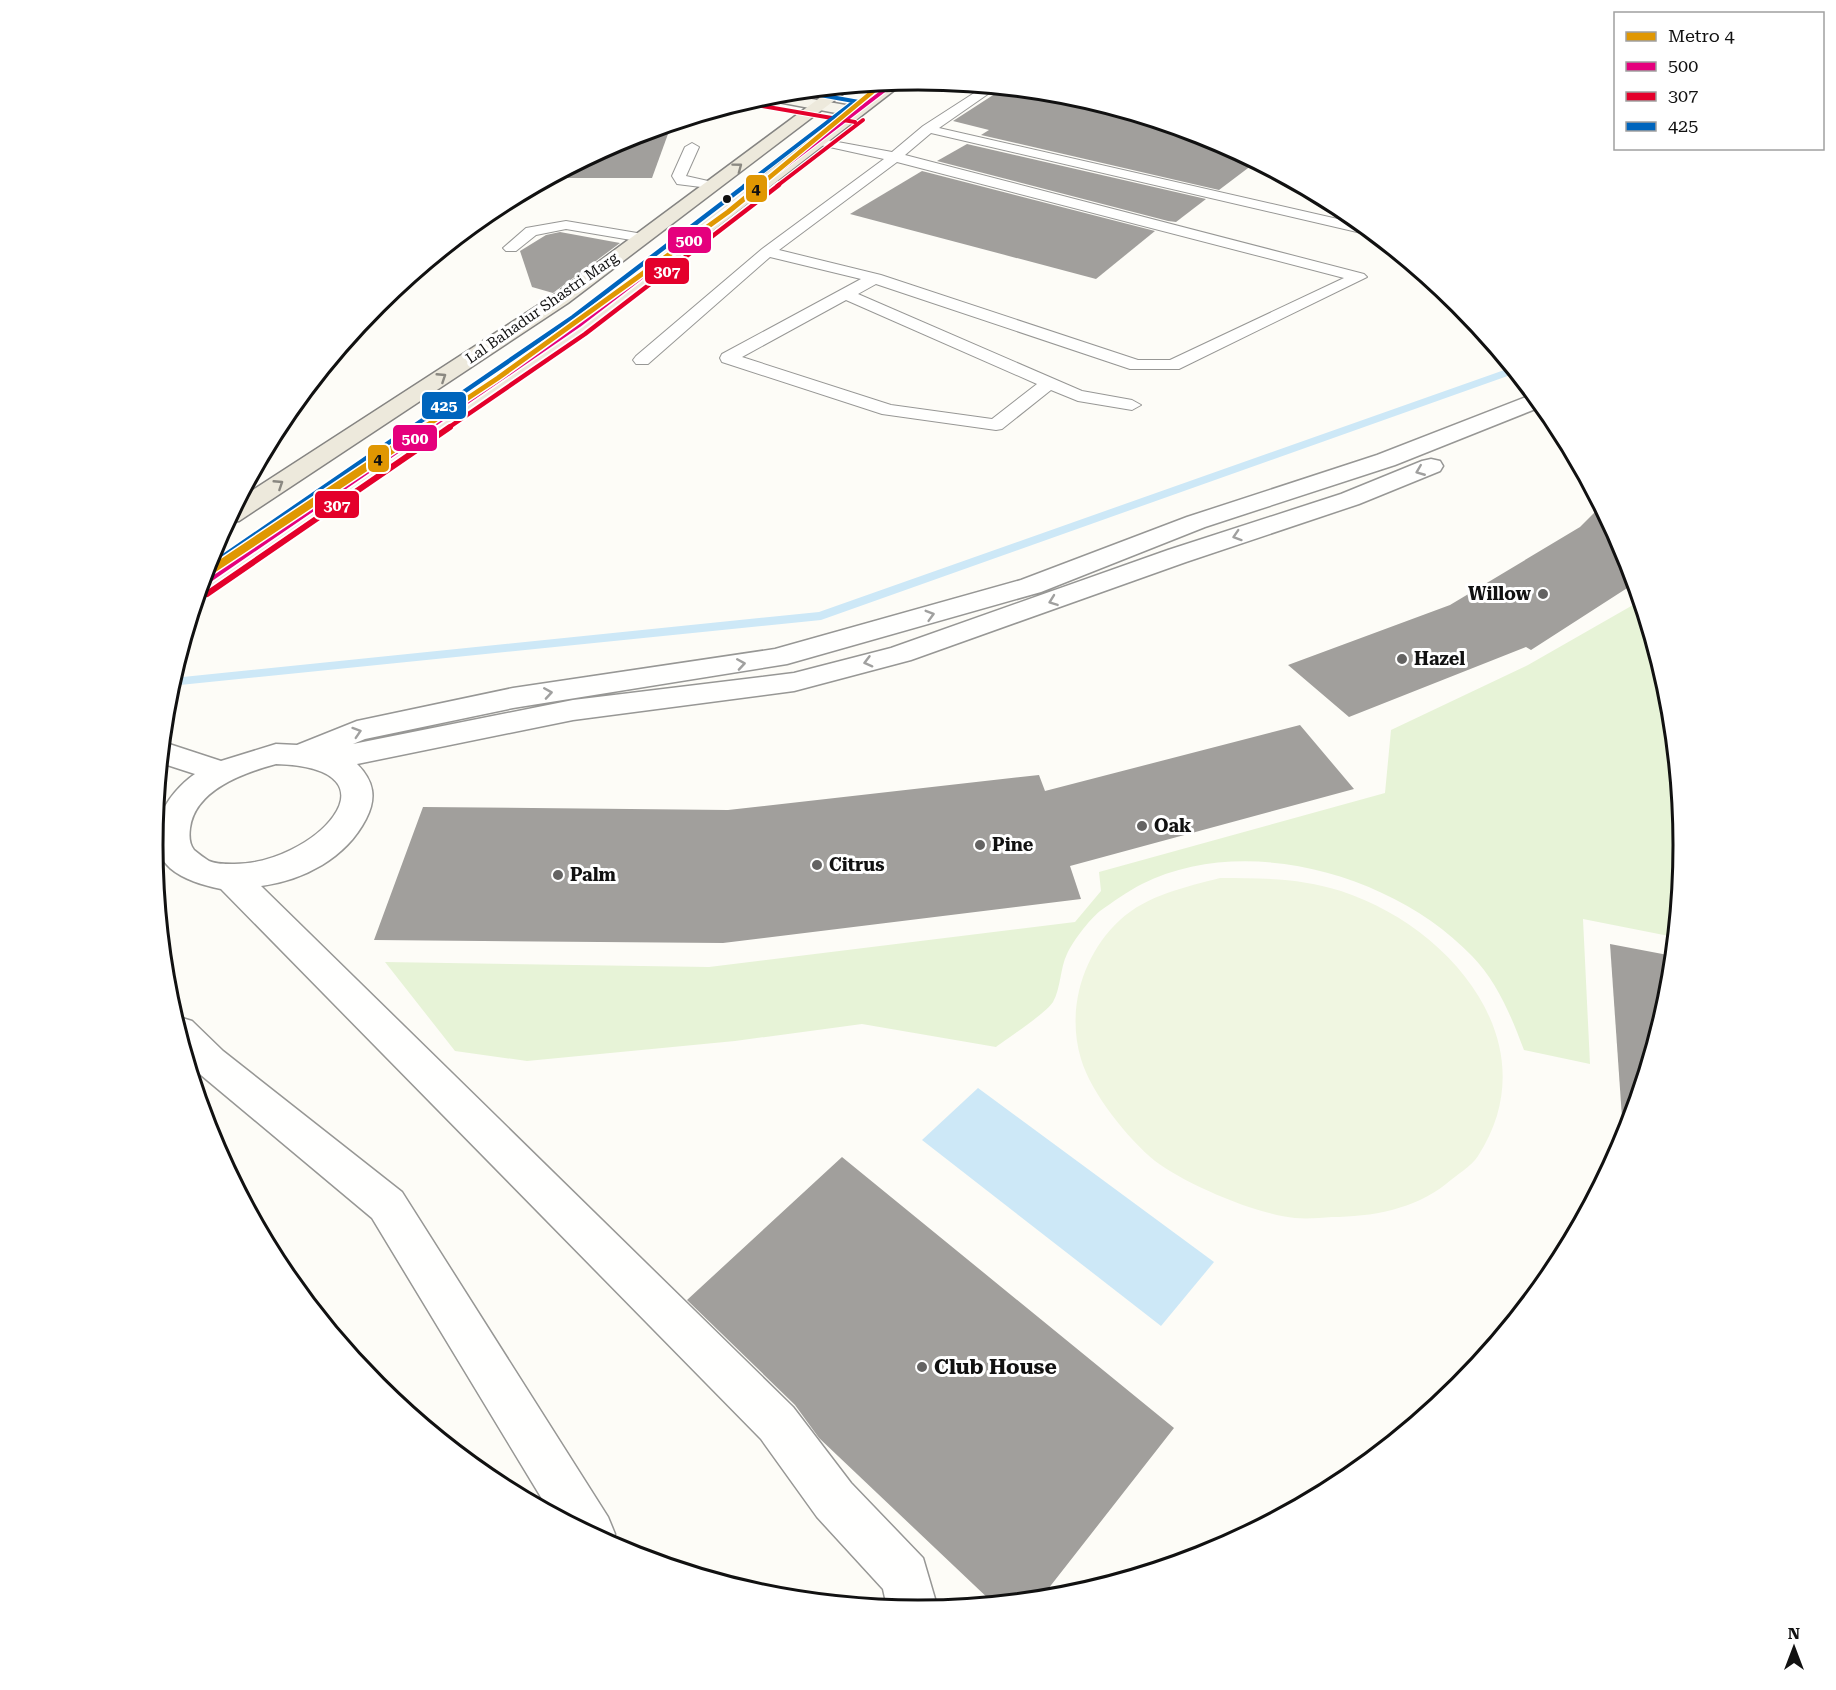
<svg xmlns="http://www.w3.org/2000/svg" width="1836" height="1690" viewBox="0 0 1836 1690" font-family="'Roboto Serif',serif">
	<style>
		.green { fill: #e7f3d7 }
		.pitch { fill: #f0f6e1 }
		.water { fill: #cde8f7 }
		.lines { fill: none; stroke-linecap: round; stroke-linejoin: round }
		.stream { fill: #cde8f7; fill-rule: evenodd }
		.building { fill: #a19f9c }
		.service-casing { stroke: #979795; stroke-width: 2 }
		.minor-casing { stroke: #979795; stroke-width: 3 }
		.secondary-casing { stroke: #8e8d8b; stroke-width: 3 }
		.primary-casing { stroke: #858482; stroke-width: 3 }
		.service { fill: #fffffe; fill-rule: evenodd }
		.minor { fill: #fffffe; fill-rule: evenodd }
		.secondary { fill: #f6f4eb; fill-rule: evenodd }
		.primary { fill: #ede9dc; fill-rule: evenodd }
		.bus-1-far2-casing { stroke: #fff; stroke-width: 6 }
		.bus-1-far1-casing { stroke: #fff; stroke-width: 8 }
		.bus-1-casing { stroke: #fff; stroke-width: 10 }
		.bus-2-far2-casing { stroke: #fff; stroke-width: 6 }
		.bus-2-far1-casing { stroke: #fff; stroke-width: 8 }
		.bus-2-casing { stroke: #fff; stroke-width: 10 }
		.bus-3-far2-casing { stroke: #fff; stroke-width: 6 }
		.bus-3-far1-casing { stroke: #fff; stroke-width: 8 }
		.bus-3-casing { stroke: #fff; stroke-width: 10 }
		.bus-1-far2 { stroke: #e5007d; stroke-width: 4 }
		.bus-1-far1 { stroke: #e5007d; stroke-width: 4.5 }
		.bus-1 { stroke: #e5007d; stroke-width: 6 }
		.bus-2-far2 { stroke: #e4002b; stroke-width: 4 }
		.bus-2-far1 { stroke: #e4002b; stroke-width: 4.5 }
		.bus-2 { stroke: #e4002b; stroke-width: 6 }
		.bus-3-far2 { stroke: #0065bd; stroke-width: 4 }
		.bus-3-far1 { stroke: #0065bd; stroke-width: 4.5 }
		.bus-3 { stroke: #0065bd; stroke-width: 6 }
		.metro-1-far2-casing { stroke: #fff; stroke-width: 7 }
		.metro-1-far1-casing { stroke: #fff; stroke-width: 8 }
		.metro-1-casing { stroke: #fff; stroke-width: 11 }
		.metro-1-far2 { stroke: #e09702; stroke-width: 4.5 }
		.metro-1-far1 { stroke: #e09702; stroke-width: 5 }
		.metro-1 { stroke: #e09702; stroke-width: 8 }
		.oneway { stroke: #8a8881 }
		.oneway2 { stroke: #a0a09f }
		.bus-dot { fill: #111; stroke: #fff; stroke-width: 2 }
		.poi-dot { fill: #646362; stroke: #fff; stroke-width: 2 }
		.labels { text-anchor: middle; stroke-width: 6; stroke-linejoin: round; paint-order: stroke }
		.far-street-label { font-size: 15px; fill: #111; stroke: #fff }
		.poi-label { font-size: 18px; font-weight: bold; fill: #111; stroke: #fff; text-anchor: start }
		.near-poi-label { font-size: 21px; font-weight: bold; fill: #111; stroke: #fff; text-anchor: start }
		.rim { fill: none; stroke: #111; stroke-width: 3 }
		.line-badge { stroke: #fff; stroke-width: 2 }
		.badge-label { font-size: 16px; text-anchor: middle; font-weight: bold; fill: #fff }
		.pale-badge-label { font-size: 16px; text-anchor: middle; font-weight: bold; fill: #111 }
	</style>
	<rect width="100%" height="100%" fill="#fdfcf7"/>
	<path class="green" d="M1640,601L1669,696L1683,845L1674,937L1583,919L1590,1064L1524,1050C1511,1016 1498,983 1472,956C1395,875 1246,832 1142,884C1128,891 1113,902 1100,911C1089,920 1073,941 1067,954C1060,968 1061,988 1053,1002C1046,1013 1008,1038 996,1047L862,1024L735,1041L527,1061L455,1051L385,962L709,967L1075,922L1101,891L1099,872L1385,793L1391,730L1528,665Z"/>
	<path class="pitch" d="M1220,878C1261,878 1301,878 1341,891C1449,926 1551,1043 1478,1156C1471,1167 1456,1175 1446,1184C1415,1209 1371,1217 1332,1217C1320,1218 1307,1219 1295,1218C1258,1215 1185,1184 1155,1161C1128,1139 1091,1093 1081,1059C1066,1009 1083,954 1120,920C1147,895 1186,887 1220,878Z"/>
	<polygon class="water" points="978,1088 1214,1262 1161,1326 922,1140"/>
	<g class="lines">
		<polygon class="stream" points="1510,368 1516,373 821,620 170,686 173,678 819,612"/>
	</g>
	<g class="building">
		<polygon points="1004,88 1068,94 1211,138 1256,162 1219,190 981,135 989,130 953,121"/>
		<polygon points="672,123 652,178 550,178 625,138"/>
		<polygon points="967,144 1206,199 1176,222 1168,221 937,161"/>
		<polygon points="922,171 1155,231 1096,279 850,214"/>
		<polygon points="560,232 620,243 553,293 532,287 520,251 546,235"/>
		<polygon points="1601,506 1625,552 1635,583 1531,650 1526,647 1349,717 1288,665 1450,605 1580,527"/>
		<polygon points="1300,725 1354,789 1070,866 1081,899 723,943 374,940 423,807 728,810 1039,775 1045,791"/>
		<polygon points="1610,944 1673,956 1669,995 1627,1132 1623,1132"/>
		<polygon points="842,1157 1174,1428 1041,1598 993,1603 819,1438 795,1405 687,1300"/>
	</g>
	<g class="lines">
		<g class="service-casing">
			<g id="service">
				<path d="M985,86L998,87L939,128L1364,225L1375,234L1370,235L931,133L905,155L1364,274L1367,277L1179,369H1130L876,284L858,294L1082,391L1132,400L1141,405L1132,410L1078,401L1051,390L1002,429L996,430L882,414L722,362L720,358L722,354L861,279L770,257L648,364H636L633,360L636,356L762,249L884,159L816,144V138L892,152L923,126ZM897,162L1344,278L1170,360H1138L881,275L779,250ZM846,300L1037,384L992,419L891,405L742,357Z"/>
				<polygon points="692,143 699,147 686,176 717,183 717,189 677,184 672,176 685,147"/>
				<polygon points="566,221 643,234 650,238 643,242 566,229 536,235 516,251 506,251 503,248 526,228"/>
			</g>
		</g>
		<g class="minor-casing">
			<g id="minor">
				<path d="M1534,394L1543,406L1395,465L1205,527L1041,592L787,664L513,708L365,739L353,744L573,700L794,673L891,648L1168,550L1341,494L1422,461L1431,459L1440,461L1443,466L1440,471L1359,504L1186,562L911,660L794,691L573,720L357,764C374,781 377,798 366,819C346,858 304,880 261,886L793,1407L851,1483L923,1558L938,1609L918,1610L887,1607L883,1589L817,1517L761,1439L221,889C203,885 184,880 170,868C138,838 167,793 195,774L161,763L163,742L221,761L276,744L297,745L357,721L513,688L775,649L1021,580L1187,517L1377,455ZM276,764C408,768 312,866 232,864C224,864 216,864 209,861C204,858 199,854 194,850C189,844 189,836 190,828C195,790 243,773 276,764Z"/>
				<polygon points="179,1017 192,1021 223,1051 402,1192 608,1517 615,1534 611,1545 550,1512 372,1218 189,1065 175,1018"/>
			</g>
		</g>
		<g class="secondary-casing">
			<polygon id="secondary" points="777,93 857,107 865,112 857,117 757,98"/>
		</g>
		<g class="primary-casing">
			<g id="primary">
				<polygon points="902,81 901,85 586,329 211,591 199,593 205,570 572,321 884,83"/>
				<polygon points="852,87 568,303 239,521 226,523 239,499 554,295 833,88"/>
			</g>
		</g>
		<use href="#service" class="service"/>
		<use href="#minor" class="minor"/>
		<use href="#secondary" class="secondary"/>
		<use href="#primary" class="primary"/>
		<g class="bus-1-far2-casing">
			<polyline id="bus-1-far2" points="759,186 895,82"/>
		</g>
		<g class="bus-1-far1-casing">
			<polyline id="bus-1-far1" points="429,428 579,325 761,185"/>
		</g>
		<g class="bus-1-casing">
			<polyline id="bus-1" points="201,585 431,427"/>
		</g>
		<g class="bus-2-far2-casing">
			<g id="bus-2-far2">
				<polyline points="762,106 855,122"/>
				<polyline points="777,186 863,120"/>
			</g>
		</g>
		<g class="bus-2-far1-casing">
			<polyline id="bus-2-far1" points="448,428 585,334 779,185"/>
		</g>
		<g class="bus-2-casing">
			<polyline id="bus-2" points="207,594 450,427"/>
		</g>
		<g class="bus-3-far2-casing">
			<g id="bus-3-far2">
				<polyline points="798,91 859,102"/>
				<polyline points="744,186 851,104"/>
			</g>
		</g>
		<g class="bus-3-far1-casing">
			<polyline id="bus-3-far1" points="411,428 573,317 746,185"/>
		</g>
		<g class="bus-3-casing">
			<polyline id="bus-3" points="206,569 413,427"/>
		</g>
		<use href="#bus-1-far2" class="bus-1-far2"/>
		<use href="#bus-1-far1" class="bus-1-far1"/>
		<use href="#bus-1" class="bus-1"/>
		<use href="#bus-2-far2" class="bus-2-far2"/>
		<use href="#bus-2-far1" class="bus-2-far1"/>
		<use href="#bus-2" class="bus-2"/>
		<use href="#bus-3-far2" class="bus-3-far2"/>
		<use href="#bus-3-far1" class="bus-3-far1"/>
		<use href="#bus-3" class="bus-3"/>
		<g class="metro-1-far2-casing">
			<polyline id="metro-1-far2" points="759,186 883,83"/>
		</g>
		<g class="metro-1-far1-casing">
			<polyline id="metro-1-far1" points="423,428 498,378 728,212 761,185"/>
		</g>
		<g class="metro-1-casing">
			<polyline id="metro-1" points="204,575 426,427"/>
		</g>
		<use href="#metro-1-far2" class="metro-1-far2"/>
		<use href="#metro-1-far1" class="metro-1-far1"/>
		<use href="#metro-1" class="metro-1"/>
	</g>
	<defs><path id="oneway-chevron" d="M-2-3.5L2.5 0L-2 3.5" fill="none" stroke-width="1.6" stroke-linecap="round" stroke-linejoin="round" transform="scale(1.5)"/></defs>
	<g class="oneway">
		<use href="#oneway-chevron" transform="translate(738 167) rotate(-37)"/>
		<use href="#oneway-chevron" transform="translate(442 377) rotate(-33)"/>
		<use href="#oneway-chevron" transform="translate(279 484) rotate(-33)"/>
	</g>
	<g class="oneway2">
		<use href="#oneway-chevron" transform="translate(1420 471) rotate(158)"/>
		<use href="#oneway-chevron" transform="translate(1237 536) rotate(162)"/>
		<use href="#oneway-chevron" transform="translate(1053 601) rotate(160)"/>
		<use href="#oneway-chevron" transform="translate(930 615) rotate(-16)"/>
		<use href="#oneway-chevron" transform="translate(868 662) rotate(165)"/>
		<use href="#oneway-chevron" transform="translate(741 664) rotate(-9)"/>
		<use href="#oneway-chevron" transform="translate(548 693) rotate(-9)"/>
		<use href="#oneway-chevron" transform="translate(357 732) rotate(-18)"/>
	</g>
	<circle class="bus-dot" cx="727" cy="199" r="5"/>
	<g class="poi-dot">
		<circle cx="1543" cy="594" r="6"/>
		<circle cx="1402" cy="659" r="6"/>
		<circle cx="1142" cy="826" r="6"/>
		<circle cx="980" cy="845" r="6"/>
		<circle cx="817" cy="865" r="6"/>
		<circle cx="558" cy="875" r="6"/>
		<circle cx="922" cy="1367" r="6"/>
	</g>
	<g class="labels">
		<g class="far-street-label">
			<text transform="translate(542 308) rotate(-35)" y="5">Lal Bahadur Shastri Marg</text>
		</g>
		<g class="poi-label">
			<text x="1531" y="600" text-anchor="end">Willow</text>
			<text x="1414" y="665">Hazel</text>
			<text x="1154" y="832">Oak</text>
			<text x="992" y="851">Pine</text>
			<text x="829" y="871">Citrus</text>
			<text x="570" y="881">Palm</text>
		</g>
		<g class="near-poi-label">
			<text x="934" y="1374">Club House</text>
		</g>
	</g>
	<path d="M0 0H1836V1690H0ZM163 845a755 755 0 1 1 1510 0a755 755 0 1 1-1510 0Z" fill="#fff" fill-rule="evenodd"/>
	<path class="rim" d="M163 845a755 755 0 1 1 1510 0a755 755 0 1 1-1510 0Z"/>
	<g class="line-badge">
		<rect x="745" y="174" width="23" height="29" rx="6" fill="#e09702"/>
		<rect x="667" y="226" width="45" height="28" rx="6" fill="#e5007d"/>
		<rect x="644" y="257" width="46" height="28" rx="6" fill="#e4002b"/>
		<rect x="421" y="391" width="46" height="29" rx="6" fill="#0065bd"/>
		<rect x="392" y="424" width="46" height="28" rx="6" fill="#e5007d"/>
		<rect x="367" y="444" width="23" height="29" rx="6" fill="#e09702"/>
		<rect x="314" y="490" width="46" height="29" rx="6" fill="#e4002b"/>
	</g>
	<g class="badge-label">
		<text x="689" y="246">500</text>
		<text x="667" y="277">307</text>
		<text x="444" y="411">425</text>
		<text x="415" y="444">500</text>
		<text x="337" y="511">307</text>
	</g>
	<g class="pale-badge-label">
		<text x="756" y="194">4</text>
		<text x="378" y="464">4</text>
	</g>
	<rect x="1614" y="12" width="210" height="138" fill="#ffffff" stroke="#a0a0a0" stroke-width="1.5"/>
	<rect x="1626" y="32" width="30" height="9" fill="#e09702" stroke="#a0a0a0" stroke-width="1.5"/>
	<text x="1668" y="42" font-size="18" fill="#111111">Metro 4</text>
	<rect x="1626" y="62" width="30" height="9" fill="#e5007d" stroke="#a0a0a0" stroke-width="1.5"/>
	<text x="1668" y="72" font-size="18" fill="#111111">500</text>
	<rect x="1626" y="92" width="30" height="9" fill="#e4002b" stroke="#a0a0a0" stroke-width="1.5"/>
	<text x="1668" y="102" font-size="18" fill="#111111">307</text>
	<rect x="1626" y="122" width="30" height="9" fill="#0065bd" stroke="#a0a0a0" stroke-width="1.5"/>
	<text x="1668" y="132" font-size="18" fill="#111111">425</text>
	<g transform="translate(1794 1648)" stroke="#ffffff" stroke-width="4.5" paint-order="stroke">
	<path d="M0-4.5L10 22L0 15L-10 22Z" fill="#111111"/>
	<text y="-9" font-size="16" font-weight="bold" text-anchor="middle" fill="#111111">N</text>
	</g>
</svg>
